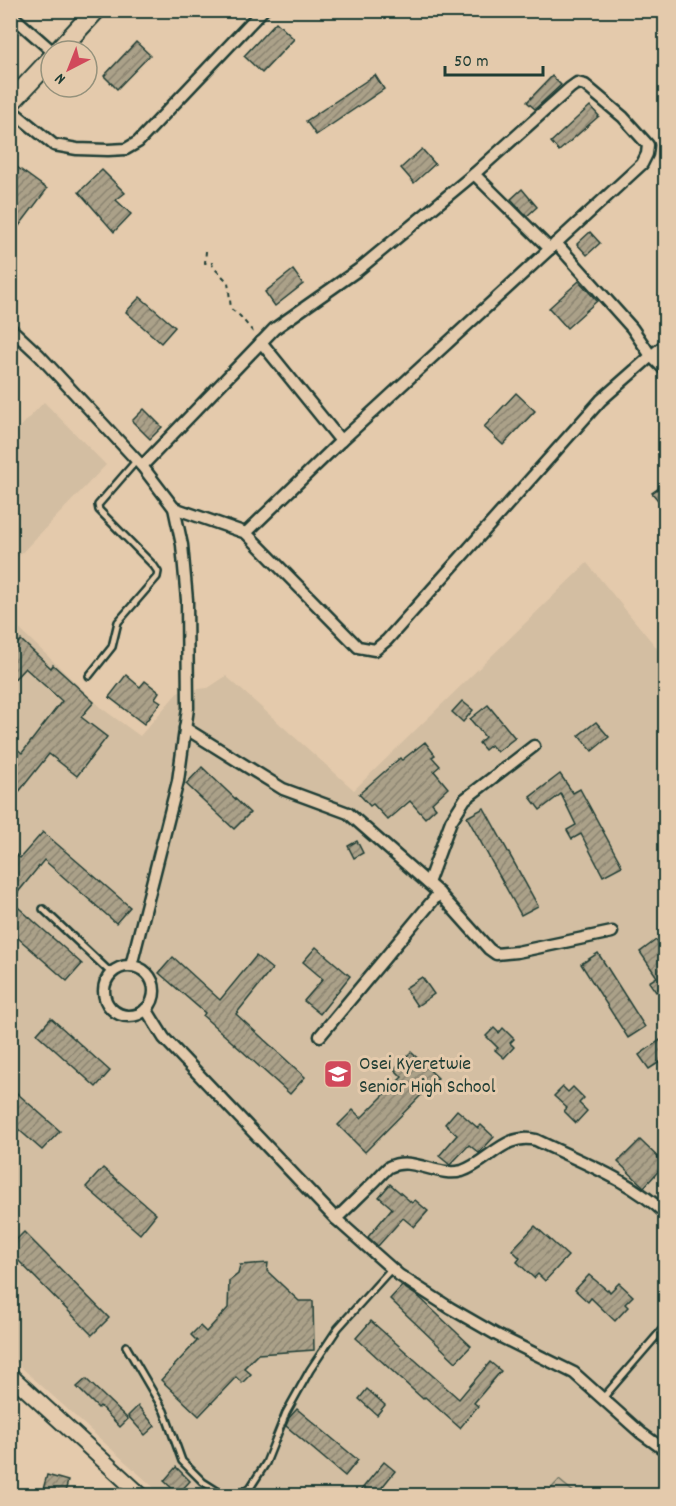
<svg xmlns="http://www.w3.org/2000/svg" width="676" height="1506" viewBox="0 0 676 1506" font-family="Dekko,sans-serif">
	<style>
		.built { fill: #d3bea2 }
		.garden { fill: #c4b299; stroke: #727866; stroke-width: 1.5 }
		.building { fill: url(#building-hatch); stroke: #1f3d34; stroke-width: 1.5 }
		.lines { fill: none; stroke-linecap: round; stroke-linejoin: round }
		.service-casing { stroke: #1f3d34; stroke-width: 10 }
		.minor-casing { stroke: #1f3d34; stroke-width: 15 }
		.tertiary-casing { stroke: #1f3d34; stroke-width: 18 }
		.primary-casing { stroke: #1f3d34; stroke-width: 22 }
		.path { stroke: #1f3d34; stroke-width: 2; stroke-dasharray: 4.5 4.5; stroke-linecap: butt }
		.service { stroke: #e4caac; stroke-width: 5 }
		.minor { stroke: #e4caac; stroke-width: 10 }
		.tertiary { stroke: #e4caac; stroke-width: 14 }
		.primary { stroke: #e4caac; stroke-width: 18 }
		.labels { text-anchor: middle; stroke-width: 6; stroke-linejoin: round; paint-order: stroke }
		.poi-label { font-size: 20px; fill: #1f3d34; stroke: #e4caac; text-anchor: start }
	</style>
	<defs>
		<pattern id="building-hatch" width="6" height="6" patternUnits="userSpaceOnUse" patternTransform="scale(1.5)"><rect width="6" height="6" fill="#aba189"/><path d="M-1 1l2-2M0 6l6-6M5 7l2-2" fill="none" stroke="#8b8471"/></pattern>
	</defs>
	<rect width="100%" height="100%" fill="#e4caac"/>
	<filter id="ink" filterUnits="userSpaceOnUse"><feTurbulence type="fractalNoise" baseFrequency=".0167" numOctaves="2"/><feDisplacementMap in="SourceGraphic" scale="12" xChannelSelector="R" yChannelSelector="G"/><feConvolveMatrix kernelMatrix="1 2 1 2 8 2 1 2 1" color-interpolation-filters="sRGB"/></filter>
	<g filter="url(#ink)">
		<g class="built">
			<polygon points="44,402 106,465 11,564 11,437"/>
			<polygon points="587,563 665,658 665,1495 162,1495 11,1358 10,620 104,710 140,736 179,691 208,688 226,676 354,790"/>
		</g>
		<polygon class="garden" points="559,1480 577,1495 545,1495"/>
		<g class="building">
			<polygon points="276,22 294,39 262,73 244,56"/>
			<polygon points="136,42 150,55 117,89 104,76"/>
			<polygon points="375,75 384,89 316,135 306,121"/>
			<polygon points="552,76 561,85 535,109 527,102"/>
			<polygon points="590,106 599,116 559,151 551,142"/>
			<polygon points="422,149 435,164 414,183 401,168"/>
			<polygon points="10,162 47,189 10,238"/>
			<polygon points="102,170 125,193 116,200 131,214 114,232 79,192"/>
			<polygon points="522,189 537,207 527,216 511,199"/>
			<polygon points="590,232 600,243 587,255 577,244"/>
			<polygon points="293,270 303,284 275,306 265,292"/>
			<polygon points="579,281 597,301 567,328 549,308"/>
			<polygon points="140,297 175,327 161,343 126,312"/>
			<polygon points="516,393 535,411 503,445 484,427"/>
			<polygon points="144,409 162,427 150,439 132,421"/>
			<polygon points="666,483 666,510 652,493"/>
			<polygon points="21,640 51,668 53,665 94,702 81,717 107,737 77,776 49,754 10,803 10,743 22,753 62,701 25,668 10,684 10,651"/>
			<polygon points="126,675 140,687 145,681 159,692 155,698 161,702 144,724 109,697"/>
			<polygon points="462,701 473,710 463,722 452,712"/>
			<polygon points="488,705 515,738 497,752 491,745 485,750 479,743 485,737 470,719"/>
			<polygon points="596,722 609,737 592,751 579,735"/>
			<polygon points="425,742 435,755 432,757 440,766 434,771 448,788 432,803 436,808 425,818 410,801 388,820 373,804 370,806 359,794 400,758 402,760"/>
			<polygon points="202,767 250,813 234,829 186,784"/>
			<polygon points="560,774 573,793 580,789 622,866 603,876 581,834 572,839 567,830 576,825 561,794 540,810 530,797"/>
			<polygon points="484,808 538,906 521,915 467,817"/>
			<polygon points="43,832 130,907 116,923 44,860 11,901 82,964 67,981 10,931 10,850 20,858"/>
			<polygon points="357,841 363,853 354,858 348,846"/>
			<polygon points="656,940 666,954 666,990 664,987 656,992 649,982 657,977 640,952"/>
			<polygon points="316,947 350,976 320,1014 304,1001 323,979 303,962"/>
			<polygon points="598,953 645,1027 628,1038 581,964"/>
			<polygon points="256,956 272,969 236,1014 305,1077 290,1094 203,1016 205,1013 159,973 173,957 220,1000"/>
			<polygon points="422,977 434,994 417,1006 405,988"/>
			<polygon points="51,1018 110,1071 96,1087 37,1034"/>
			<polygon points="494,1028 499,1033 503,1028 514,1039 510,1043 514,1047 504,1058 495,1050 498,1048 486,1036"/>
			<polygon points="666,1036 666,1058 649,1069 639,1055"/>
			<polygon points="411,1052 438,1078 365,1152 338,1125 353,1110 361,1118 402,1077 394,1069"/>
			<polygon points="10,1087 60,1131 42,1150 10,1122"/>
			<polygon points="563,1087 568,1092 573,1087 584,1098 579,1103 587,1111 576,1123 564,1111 567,1108 554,1096"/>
			<polygon points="457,1110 478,1128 481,1125 494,1137 479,1153 469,1145 450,1165 439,1156 457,1135 445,1124"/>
			<polygon points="640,1140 665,1164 644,1187 618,1162"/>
			<polygon points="103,1168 156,1214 140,1234 86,1187"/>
			<polygon points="390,1184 412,1203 415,1200 428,1211 414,1227 403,1218 378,1246 368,1237 392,1208 379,1197"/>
			<polygon points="535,1226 568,1256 545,1281 538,1274 534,1278 517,1262 520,1258 512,1250"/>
			<polygon points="24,1232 109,1318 92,1335 10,1252 10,1246"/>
			<polygon points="268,1263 267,1271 299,1301 313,1301 314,1350 258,1354 244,1368 251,1374 242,1383 236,1377 199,1416 161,1380 197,1341 191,1335 200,1326 206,1332 228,1308 229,1281 238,1274 240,1265"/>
			<polygon points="589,1275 607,1290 608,1289 610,1292 619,1283 633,1296 625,1304 628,1307 615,1321 591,1298 588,1302 575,1290"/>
			<polygon points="402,1286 419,1297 471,1346 456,1362 390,1299"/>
			<polygon points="371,1321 459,1399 490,1362 501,1371 474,1403 478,1406 460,1428 425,1397 423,1399 356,1338"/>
			<polygon points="86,1379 128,1419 120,1427 100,1406 98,1408 77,1387"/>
			<polygon points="367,1389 385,1405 377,1415 359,1399"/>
			<polygon points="138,1406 155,1426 145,1435 128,1416"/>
			<polygon points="297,1409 358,1460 345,1476 286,1426 289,1418"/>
			<polygon points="384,1462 395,1471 375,1496 367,1496 361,1490"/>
			<polygon points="176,1467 190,1481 178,1494 164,1481"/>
			<polygon points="47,1475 68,1481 64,1496 51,1496 42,1493"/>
		</g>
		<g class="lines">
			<g class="service-casing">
				<g id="service">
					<polyline points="89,676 112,647 118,622 157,577 158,572 154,566 99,510 98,505 137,460"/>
					<polyline points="43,909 111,973"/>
					<polyline points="126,1346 164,1411 182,1461 203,1482 222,1494 239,1494 250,1488 266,1463 286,1413 310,1370 338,1328 392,1268"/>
					<polyline points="603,1398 666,1325"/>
				</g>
			</g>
			<g class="minor-casing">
				<g id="minor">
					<polyline points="10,14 52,51"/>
					<polyline points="10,109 54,145 77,149 108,150 126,149 138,142 263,10"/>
					<polyline points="474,174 550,249"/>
					<polyline points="556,243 632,328 651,356 666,344"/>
					<polyline points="10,328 39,355 142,466 174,508 182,545 187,600 188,708 178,781 131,966"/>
					<polyline points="261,342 341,441"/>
					<polyline points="142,466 274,329 358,270 474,174 570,88 577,83 585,85 623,117 648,145 647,154 642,164 341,441 246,533"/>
					<polyline points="174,508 246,533 358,647 375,650 387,640 601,400 651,356 666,371"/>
					<polyline points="185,728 283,789 348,813 439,893 489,949 496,954 517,952 612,932"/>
					<polyline points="428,883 451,821 465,799 534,746"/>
					<circle cx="129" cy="991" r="25"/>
					<polyline points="146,1009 164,1038 336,1219 399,1275 450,1308 497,1335 574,1373 641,1433 666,1451"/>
					<polyline points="320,1036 439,893"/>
					<path d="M336,1219C349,1206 363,1193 376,1180C380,1176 385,1170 389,1167C412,1155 438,1178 462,1171C489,1162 505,1132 536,1140C581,1162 629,1179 666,1214"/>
				</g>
			</g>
			<g class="tertiary-casing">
				<polyline id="tertiary" points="10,1375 142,1496"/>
			</g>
			<g class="primary-casing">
				<g id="primary">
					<polyline points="58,51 96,10"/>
					<polyline points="10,103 51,59"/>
				</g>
			</g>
			<polyline class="path" points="206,251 205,263 212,263 213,267 228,282 231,309 240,316 254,333"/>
			<use href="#service" class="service"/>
			<use href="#minor" class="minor"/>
			<use href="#tertiary" class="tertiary"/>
			<use href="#primary" class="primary"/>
		</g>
	</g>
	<defs>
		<g id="school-square" transform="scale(1.5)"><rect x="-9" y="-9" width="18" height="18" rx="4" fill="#d1495b" stroke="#e4caac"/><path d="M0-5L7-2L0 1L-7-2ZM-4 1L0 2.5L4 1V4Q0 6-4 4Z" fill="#fff"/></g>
	</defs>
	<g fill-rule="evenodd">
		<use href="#school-square" x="338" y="1074"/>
	</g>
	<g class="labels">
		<g class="poi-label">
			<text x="359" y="1069">Osei Kyeretwie<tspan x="359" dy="23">Senior High School</tspan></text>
		</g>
	</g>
	<rect width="676" height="1506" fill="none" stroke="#e4caac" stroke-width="36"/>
	<rect x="18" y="18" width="640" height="1470" fill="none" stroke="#1f3d34" stroke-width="2" filter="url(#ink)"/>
	<g transform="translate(69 69) rotate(222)"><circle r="28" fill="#e4caac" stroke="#95927c" stroke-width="1.5"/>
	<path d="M0-4.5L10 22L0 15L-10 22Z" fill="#d1495b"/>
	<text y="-9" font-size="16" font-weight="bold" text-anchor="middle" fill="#1f3d34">N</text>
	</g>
	<path d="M445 66v9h98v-9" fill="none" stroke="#1f3d34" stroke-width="3"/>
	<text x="454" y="66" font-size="18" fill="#1f3d34" stroke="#e4caac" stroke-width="4.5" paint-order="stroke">50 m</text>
</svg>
